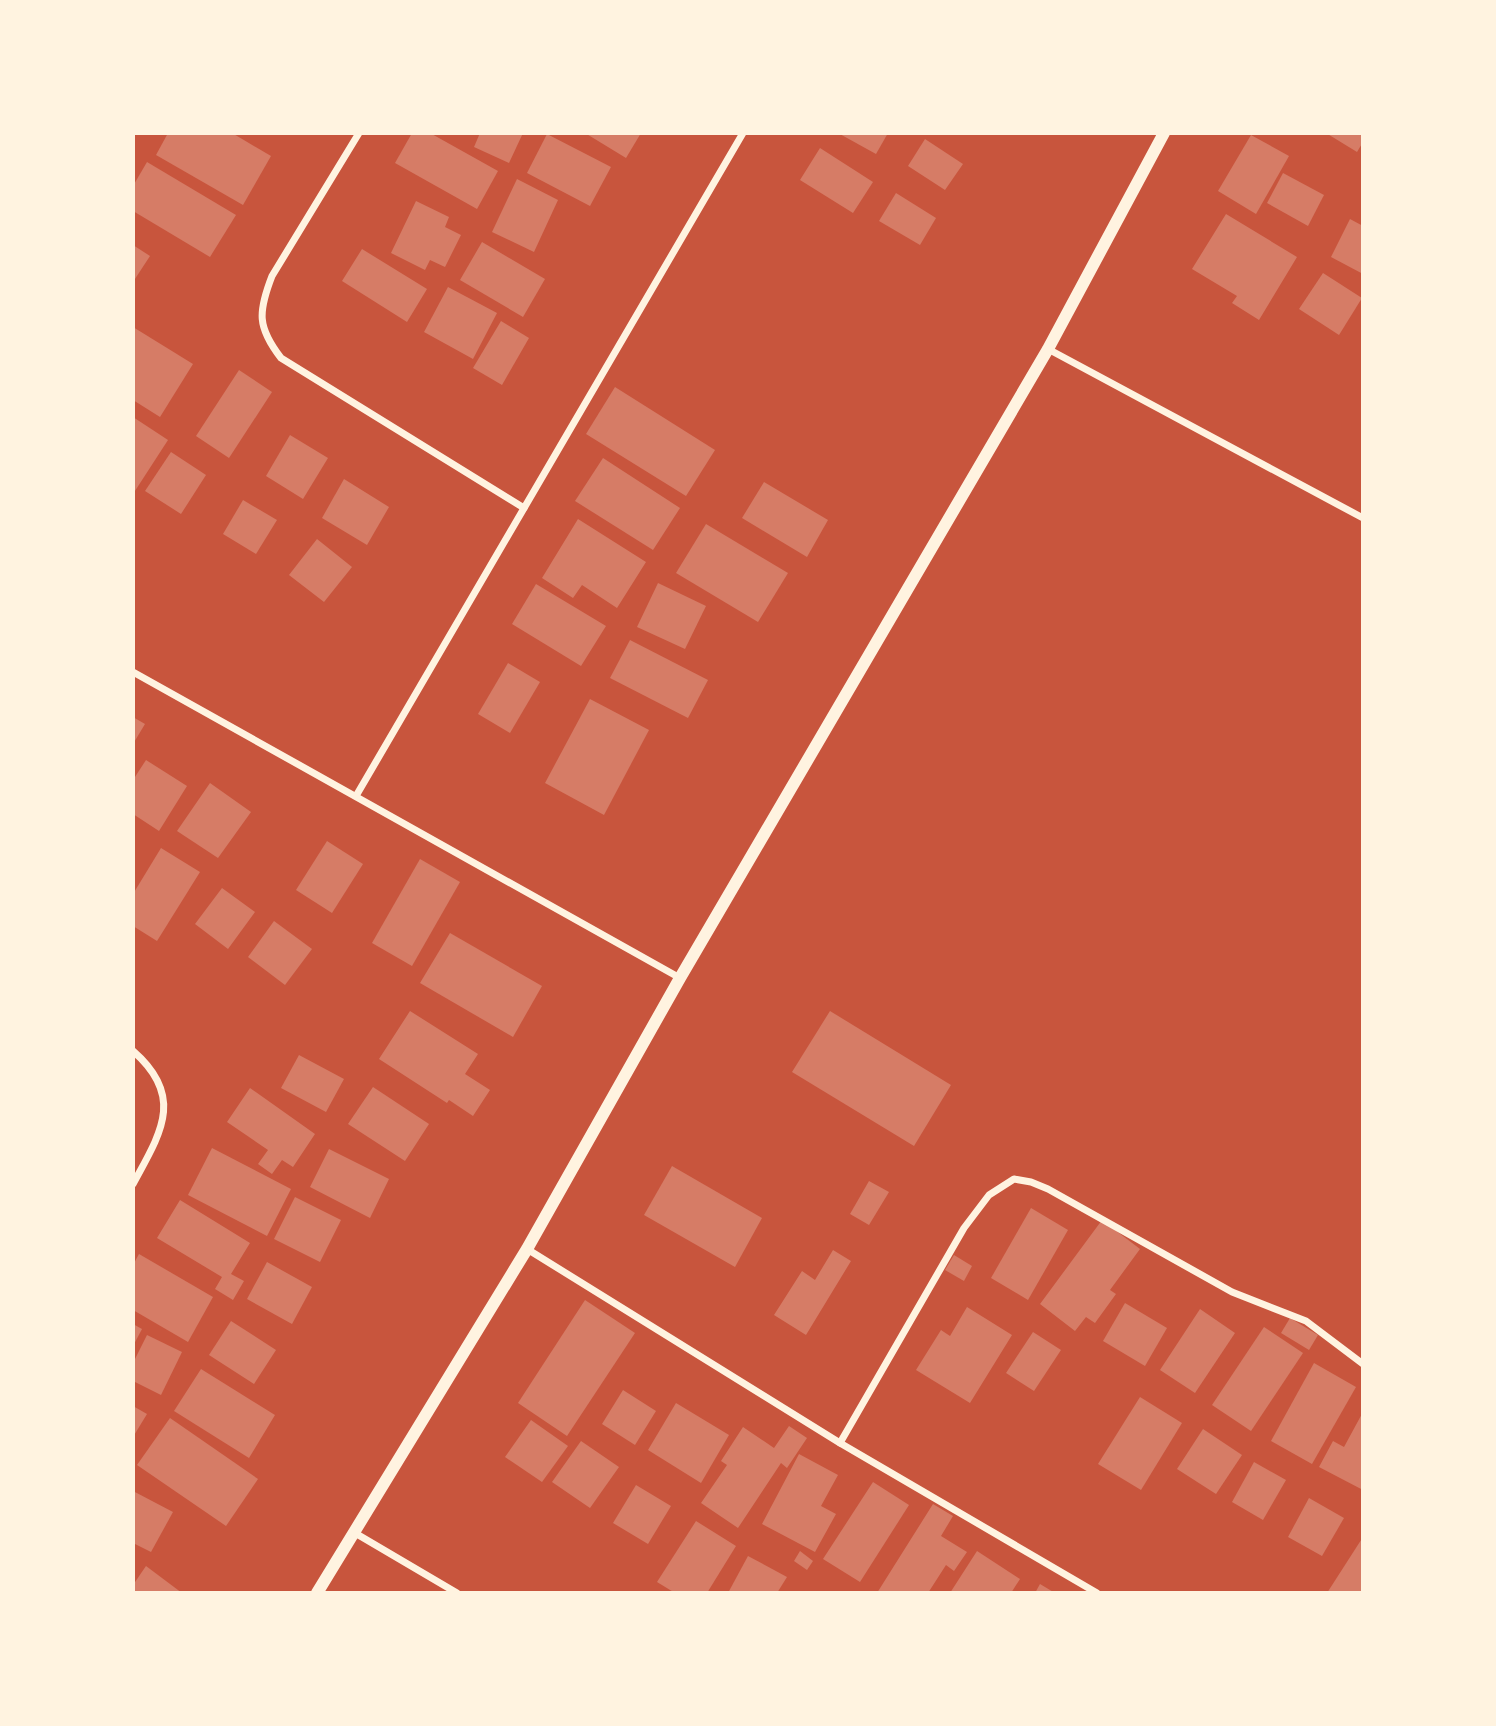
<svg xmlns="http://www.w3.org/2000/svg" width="1496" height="1726" viewBox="0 0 1496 1726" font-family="Arial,sans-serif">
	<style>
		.building { fill: #d67c66 }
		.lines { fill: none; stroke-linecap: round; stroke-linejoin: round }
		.minor { stroke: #fff3e0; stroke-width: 7 }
		.tertiary { stroke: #fff3e0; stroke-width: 12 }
	</style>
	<rect width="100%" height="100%" fill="#c8553d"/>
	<g class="building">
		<polygon points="168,133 232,133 271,156 243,205 156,155"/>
		<polygon points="412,133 430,133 498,171 477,209 395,163"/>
		<polygon points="480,133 523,133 509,163 474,147"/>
		<polygon points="585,133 641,133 626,158"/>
		<polygon points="838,133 888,133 876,154"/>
		<polygon points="1326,133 1363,133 1363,142 1357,152"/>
		<polygon points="547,134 611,167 590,206 527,173"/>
		<polygon points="1251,135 1289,156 1256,214 1218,191"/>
		<polygon points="925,139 963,164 945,190 908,166"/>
		<polygon points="820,148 873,182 853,213 800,180"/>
		<polygon points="147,162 236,215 210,257 133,211 133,186"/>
		<polygon points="1283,173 1324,195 1308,226 1267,203"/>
		<polygon points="517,179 558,200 534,252 492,232"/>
		<polygon points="896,193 936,218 920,245 879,221"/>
		<polygon points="416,201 449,217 445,227 461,235 445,267 430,260 425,270 391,253"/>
		<polygon points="1226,214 1297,257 1259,320 1232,303 1237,296 1192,269"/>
		<polygon points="1350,219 1363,226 1363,274 1331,257"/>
		<polygon points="482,242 545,279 523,317 460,280"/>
		<polygon points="133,245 150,256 133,282"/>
		<polygon points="362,249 427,289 407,322 342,281"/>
		<polygon points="1323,273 1362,298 1339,335 1299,309"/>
		<polygon points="448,287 497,313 473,359 424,332"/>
		<polygon points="501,321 529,338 502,385 473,368"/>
		<polygon points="133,327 193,364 160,417 133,400"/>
		<polygon points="239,370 272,392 229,458 196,436"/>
		<polygon points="615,387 715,450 686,496 586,434"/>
		<polygon points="133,417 168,440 133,494"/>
		<polygon points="290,435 328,458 303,499 266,476"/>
		<polygon points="171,452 206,475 181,514 145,491"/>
		<polygon points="603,458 680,508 653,550 575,501"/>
		<polygon points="344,479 389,507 367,545 322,518"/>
		<polygon points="764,482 828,520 807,557 742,518"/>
		<polygon points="243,500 277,520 256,554 223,534"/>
		<polygon points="578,519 646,562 617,608 582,585 573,598 542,578"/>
		<polygon points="706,524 788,573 758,622 676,573"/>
		<polygon points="317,539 352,567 324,602 289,575"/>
		<polygon points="658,583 706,606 685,649 637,627"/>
		<polygon points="536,584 606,626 581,666 512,624"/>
		<polygon points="630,640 708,680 688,718 610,678"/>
		<polygon points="508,663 540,682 510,733 478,714"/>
		<polygon points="590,699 649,730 604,815 545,783"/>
		<polygon points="133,717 145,724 133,744"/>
		<polygon points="146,760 187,786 159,831 133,814 133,780"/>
		<polygon points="210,783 251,812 218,858 177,831"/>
		<polygon points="327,841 363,864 332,913 296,890"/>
		<polygon points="161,848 200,872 157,941 133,926 133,894"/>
		<polygon points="420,859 460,882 412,966 372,943"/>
		<polygon points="222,888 255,912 228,949 195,924"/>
		<polygon points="274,921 312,949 285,985 248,957"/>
		<polygon points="450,933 542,986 513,1037 420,983"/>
		<polygon points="410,1011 478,1054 465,1074 490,1090 473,1116 449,1100 447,1103 379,1059"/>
		<polygon points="830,1011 951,1085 914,1146 792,1072"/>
		<polygon points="299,1055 344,1079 326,1112 281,1088"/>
		<polygon points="373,1087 429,1124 405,1161 348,1124"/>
		<polygon points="250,1088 315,1134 293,1167 282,1160 272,1174 258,1164 268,1150 227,1122"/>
		<polygon points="212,1148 291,1189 267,1236 188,1195"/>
		<polygon points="329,1149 389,1179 370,1218 310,1187"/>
		<polygon points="672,1166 762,1218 735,1267 644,1215"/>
		<polygon points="869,1181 889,1192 869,1225 850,1214"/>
		<polygon points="295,1197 341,1220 320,1262 274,1239"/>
		<polygon points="180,1200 250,1243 231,1274 244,1281 233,1300 215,1289 222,1277 157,1238"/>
		<polygon points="1031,1208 1068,1230 1028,1300 991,1278"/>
		<polygon points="1102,1220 1140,1249 1110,1290 1116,1294 1095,1323 1086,1317 1075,1331 1040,1304"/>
		<polygon points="833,1250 851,1261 806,1335 774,1315 802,1271 815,1280"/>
		<polygon points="139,1254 213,1297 188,1342 133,1310 133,1265"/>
		<polygon points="954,1255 972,1266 964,1281 945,1270"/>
		<polygon points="267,1262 312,1287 292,1324 247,1299"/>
		<polygon points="585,1300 635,1333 567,1436 518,1403"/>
		<polygon points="1125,1303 1167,1328 1145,1366 1103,1341"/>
		<polygon points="967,1307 1012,1335 970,1403 916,1370 941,1330 950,1336"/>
		<polygon points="1200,1309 1235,1333 1195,1393 1160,1370"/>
		<polygon points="1290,1318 1318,1335 1309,1350 1281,1333"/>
		<polygon points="231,1321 276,1350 254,1384 209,1355"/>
		<polygon points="133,1324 142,1329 133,1346"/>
		<polygon points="1264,1327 1303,1353 1251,1431 1212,1405"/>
		<polygon points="1033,1332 1061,1350 1034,1391 1006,1373"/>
		<polygon points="147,1335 182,1352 161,1395 133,1381 133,1363"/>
		<polygon points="1314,1363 1356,1387 1312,1464 1271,1441"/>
		<polygon points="201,1369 275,1415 249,1458 174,1411"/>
		<polygon points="623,1390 656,1411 635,1445 602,1424"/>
		<polygon points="1140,1397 1182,1423 1141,1490 1098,1464"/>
		<polygon points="676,1403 729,1435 701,1483 648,1450"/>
		<polygon points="133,1406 147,1414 133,1437"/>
		<polygon points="1363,1412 1363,1490 1319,1467 1333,1441 1344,1447"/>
		<polygon points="170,1418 258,1479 226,1526 137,1465"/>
		<polygon points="531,1420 568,1446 542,1482 505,1457"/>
		<polygon points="789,1426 807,1438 787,1468 781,1463 738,1528 701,1503 727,1465 721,1461 743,1427 774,1448"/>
		<polygon points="1203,1429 1242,1455 1216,1494 1177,1469"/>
		<polygon points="581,1441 619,1467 590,1508 552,1482"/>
		<polygon points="799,1454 838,1475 821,1506 836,1514 815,1552 762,1524"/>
		<polygon points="1254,1462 1286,1480 1263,1520 1232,1502"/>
		<polygon points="873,1482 909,1505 860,1582 823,1559"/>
		<polygon points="636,1485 671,1506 648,1544 613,1523"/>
		<polygon points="133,1491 173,1512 151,1552 133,1543"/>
		<polygon points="1309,1498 1344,1518 1322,1556 1288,1537"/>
		<polygon points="933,1504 953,1516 941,1536 967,1552 954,1571 946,1565 928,1593 877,1593"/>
		<polygon points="696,1521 736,1546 707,1593 675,1593 657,1582"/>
		<polygon points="1363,1537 1363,1593 1327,1593"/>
		<polygon points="800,1551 813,1561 807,1570 794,1561"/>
		<polygon points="977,1551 1020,1579 1011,1593 950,1593"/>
		<polygon points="748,1556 787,1577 777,1593 728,1593"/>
		<polygon points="146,1566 182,1593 133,1593 133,1585"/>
		<polygon points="1040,1584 1055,1593 1035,1593"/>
	</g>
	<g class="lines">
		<g class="minor">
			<path d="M359,133L272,276C258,312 257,327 281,358L524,508"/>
			<polyline points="1048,349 1363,518"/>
			<polyline points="133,672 680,978"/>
			<polyline points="356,796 743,133"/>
			<path d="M133,1051C186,1097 160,1134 133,1184"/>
			<polyline points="527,1249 840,1443 1097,1593"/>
			<polyline points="840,1443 964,1228 989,1195 1014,1179 1031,1182 1048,1189 1232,1292 1306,1321 1363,1364"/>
			<polyline points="355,1533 457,1593"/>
		</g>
		<polyline class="tertiary" points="317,1593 527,1249 680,978 1048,349 1164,133"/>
	</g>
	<rect width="1496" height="1726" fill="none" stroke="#fff3e0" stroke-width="270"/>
</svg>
